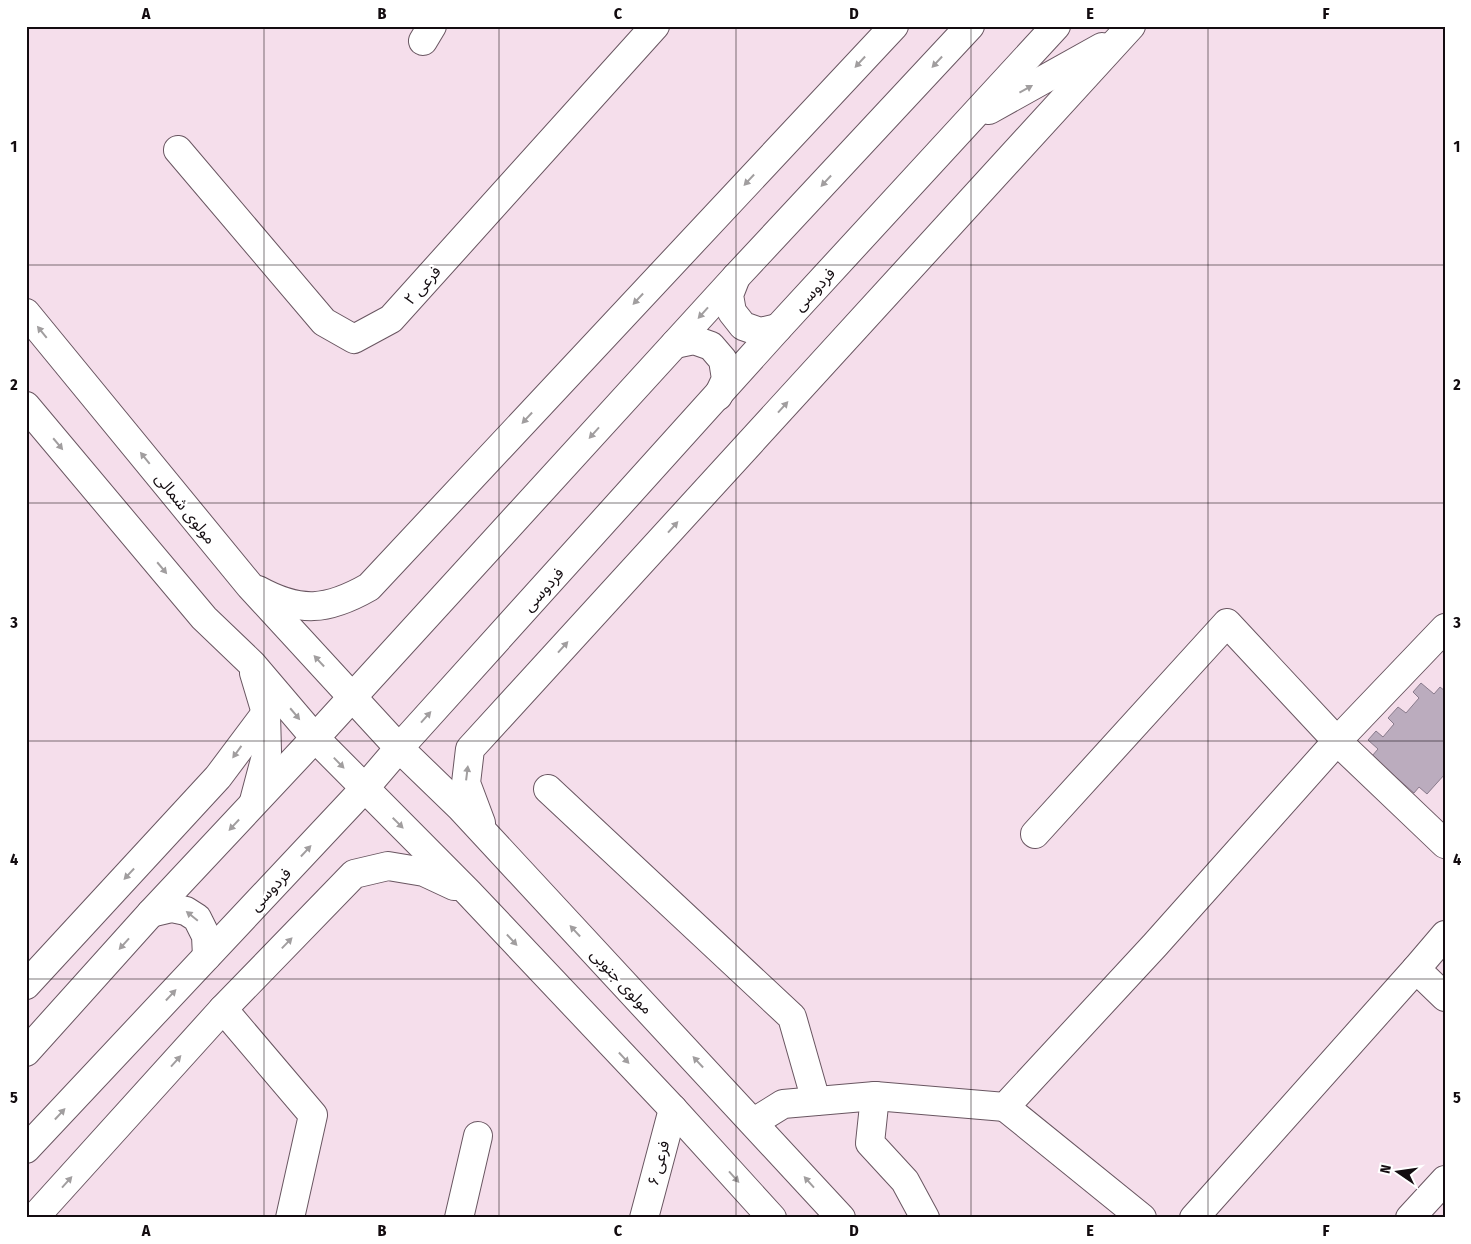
<svg xmlns="http://www.w3.org/2000/svg" width="1471" height="1244" viewBox="0 0 1471 1244" font-family="'Fira Sans Condensed','Noto Sans Arabic',sans-serif">
	<style>
		.building { fill: #bbacbe; stroke: #897b8c }
		.lines { fill: none; stroke-linecap: round; stroke-linejoin: round }
		.street-casing { stroke: #695661; stroke-width: 30 }
		.secondary-casing { stroke: #695661; stroke-width: 30 }
		.street { stroke: #fff; stroke-width: 28 }
		.secondary { stroke: #fff; stroke-width: 28 }
		.oneway { fill: #a19e9f }
		.grid { fill: none; stroke: #130c10; stroke-width: 1; stroke-opacity: 0.55 }
		.labels { text-anchor: middle; stroke-width: 5; stroke-linejoin: round; paint-order: stroke }
		.street-label { font-size: 16px; fill: #130c10; stroke: #fff }
		.neatline { fill: none; stroke: #130c10; stroke-width: 2 }
		.grid-label { font-size: 16px; text-anchor: middle; font-weight: bold; fill: #130c10 }
	</style>
	<rect width="100%" height="100%" fill="#f5deeb"/>
	<polygon class="building" points="1421,683 1434,694 1440,687 1445,691 1445,774 1427,794 1419,787 1414,793 1372,756 1378,749 1368,740 1376,731 1383,737 1394,724 1388,718 1398,707 1406,713 1419,698 1413,692"/>
	<g class="lines">
		<g class="street-casing">
			<g id="street">
				<polyline points="423,41 432,26"/>
				<polyline points="178,150 324,322 354,339 391,319 655,26"/>
				<polyline points="548,789 792,1017 816,1101"/>
				<polyline points="1035,834 1227,623 1337,741 1445,844"/>
				<polyline points="1445,935 1416,969 1445,997"/>
				<polyline points="26,985 218,777 266,713"/>
				<polyline points="223,1009 313,1115 290,1218"/>
				<polyline points="875,1096 870,1143 905,1181 925,1218"/>
				<polyline points="1005,1107 1142,1218"/>
				<polyline points="754,1122 783,1104 875,1096 1005,1107 1155,945 1337,741 1445,628"/>
				<polyline points="459,1218 478,1136"/>
				<polyline points="644,1218 673,1109"/>
				<polyline points="1194,1218 1416,969"/>
				<polyline points="1410,1218 1445,1180"/>
			</g>
		</g>
		<g class="secondary-casing">
			<g id="secondary">
				<polyline points="989,110 1102,47"/>
				<polyline points="736,277 729,295 732,312 743,326 760,332 778,328"/>
				<polyline points="26,313 250,586 399,748 461,808 841,1218"/>
				<polyline points="675,344 694,340 711,346 723,360 726,379 718,396"/>
				<polyline points="26,406 204,618 252,664 315,738 468,892 673,1109 772,1218"/>
				<path d="M258,590C300,613 327,611 369,587L894,26"/>
				<polyline points="254,801 267,752 266,713 254,673"/>
				<polyline points="481,823 466,783 470,749 1131,26"/>
				<polyline points="151,913 172,908 186,911 197,918 206,936 207,956"/>
				<polyline points="26,1052 151,913 315,738 736,277 970,26"/>
				<polyline points="26,1149 364,789 399,748 778,328 1056,26"/>
				<polyline points="34,1218 223,1009 354,874 388,866 424,872 454,886"/>
			</g>
		</g>
		<use href="#street" class="street"/>
		<use href="#secondary" class="secondary"/>
	</g>
	<defs><path id="oneway-solid" d="M-6-.8H1V-3.2L6.5 0L1 3.2V.8H-6Z" transform="scale(1.25)"/></defs>
	<g class="oneway">
		<use href="#oneway-solid" transform="translate(860 62) rotate(133)"/>
		<use href="#oneway-solid" transform="translate(937 62) rotate(133)"/>
		<use href="#oneway-solid" transform="translate(1026 89) rotate(-29)"/>
		<use href="#oneway-solid" transform="translate(749 180) rotate(133)"/>
		<use href="#oneway-solid" transform="translate(826 181) rotate(133)"/>
		<use href="#oneway-solid" transform="translate(638 299) rotate(133)"/>
		<use href="#oneway-solid" transform="translate(703 313) rotate(132)"/>
		<use href="#oneway-solid" transform="translate(42 332) rotate(-129)"/>
		<use href="#oneway-solid" transform="translate(783 407) rotate(-48)"/>
		<use href="#oneway-solid" transform="translate(527 418) rotate(133)"/>
		<use href="#oneway-solid" transform="translate(594 433) rotate(132)"/>
		<use href="#oneway-solid" transform="translate(58 444) rotate(50)"/>
		<use href="#oneway-solid" transform="translate(145 458) rotate(-129)"/>
		<use href="#oneway-solid" transform="translate(673 527) rotate(-48)"/>
		<use href="#oneway-solid" transform="translate(162 568) rotate(50)"/>
		<use href="#oneway-solid" transform="translate(563 647) rotate(-48)"/>
		<use href="#oneway-solid" transform="translate(319 661) rotate(-133)"/>
		<use href="#oneway-solid" transform="translate(295 714) rotate(50)"/>
		<use href="#oneway-solid" transform="translate(426 717) rotate(-48)"/>
		<use href="#oneway-solid" transform="translate(237 752) rotate(126)"/>
		<use href="#oneway-solid" transform="translate(339 763) rotate(46)"/>
		<use href="#oneway-solid" transform="translate(467 773) rotate(-83)"/>
		<use href="#oneway-solid" transform="translate(398 823) rotate(45)"/>
		<use href="#oneway-solid" transform="translate(234 825) rotate(133)"/>
		<use href="#oneway-solid" transform="translate(306 851) rotate(-47)"/>
		<use href="#oneway-solid" transform="translate(129 874) rotate(133)"/>
		<use href="#oneway-solid" transform="translate(192 916) rotate(-141)"/>
		<use href="#oneway-solid" transform="translate(575 931) rotate(-133)"/>
		<use href="#oneway-solid" transform="translate(512 940) rotate(47)"/>
		<use href="#oneway-solid" transform="translate(287 943) rotate(-46)"/>
		<use href="#oneway-solid" transform="translate(124 944) rotate(132)"/>
		<use href="#oneway-solid" transform="translate(171 995) rotate(-47)"/>
		<use href="#oneway-solid" transform="translate(624 1058) rotate(47)"/>
		<use href="#oneway-solid" transform="translate(176 1061) rotate(-48)"/>
		<use href="#oneway-solid" transform="translate(698 1062) rotate(-133)"/>
		<use href="#oneway-solid" transform="translate(60 1114) rotate(-47)"/>
		<use href="#oneway-solid" transform="translate(734 1177) rotate(48)"/>
		<use href="#oneway-solid" transform="translate(67 1182) rotate(-48)"/>
		<use href="#oneway-solid" transform="translate(809 1182) rotate(-132)"/>
	</g>
	<path class="grid" d="M264,26V1218M499,26V1218M736,26V1218M971,26V1218M1208,26V1218M26,265H1445M26,503H1445M26,741H1445M26,979H1445"/>
	<g class="labels">
		<g class="street-label">
			<text transform="translate(422 285) rotate(-48)" y="6">فرعی ۲</text>
			<text transform="translate(814 289) rotate(-47)" y="6">فردوسی</text>
			<text transform="translate(186 508) rotate(51)" y="6">مولوی شمالی</text>
			<text transform="translate(543 589) rotate(-48)" y="6">فردوسی</text>
			<text transform="translate(270 889) rotate(-47)" y="6">فردوسی</text>
			<text transform="translate(622 981) rotate(47)" y="6">مولوی جنوبی</text>
			<text transform="translate(658 1163) rotate(-75)" y="6">فرعی ۶</text>
		</g>
	</g>
	<rect width="1471" height="1244" fill="none" stroke="#ffffff" stroke-width="55"/>
	<g transform="translate(1398 1172) rotate(283)" stroke="#ffffff" stroke-width="4" paint-order="stroke">
	<path d="M0-4L9 19L0 12L-9 19Z" fill="#130c10"/>
	<text y="-8" font-size="14" font-weight="bold" text-anchor="middle" fill="#130c10">N</text>
	</g>
	<rect x="28" y="28" width="1416" height="1188" class="neatline"/>
	<g class="grid-label">
		<text x="146" y="19">A</text>
		<text x="382" y="19">B</text>
		<text x="618" y="19">C</text>
		<text x="854" y="19">D</text>
		<text x="1090" y="19">E</text>
		<text x="1326" y="19">F</text>
		<text x="14" y="152">1</text>
		<text x="1457" y="152">1</text>
		<text x="14" y="390">2</text>
		<text x="1457" y="390">2</text>
		<text x="14" y="628">3</text>
		<text x="1457" y="628">3</text>
		<text x="14" y="865">4</text>
		<text x="1457" y="865">4</text>
		<text x="14" y="1103">5</text>
		<text x="1457" y="1103">5</text>
		<text x="146" y="1236">A</text>
		<text x="382" y="1236">B</text>
		<text x="618" y="1236">C</text>
		<text x="854" y="1236">D</text>
		<text x="1090" y="1236">E</text>
		<text x="1326" y="1236">F</text>
	</g>
</svg>
